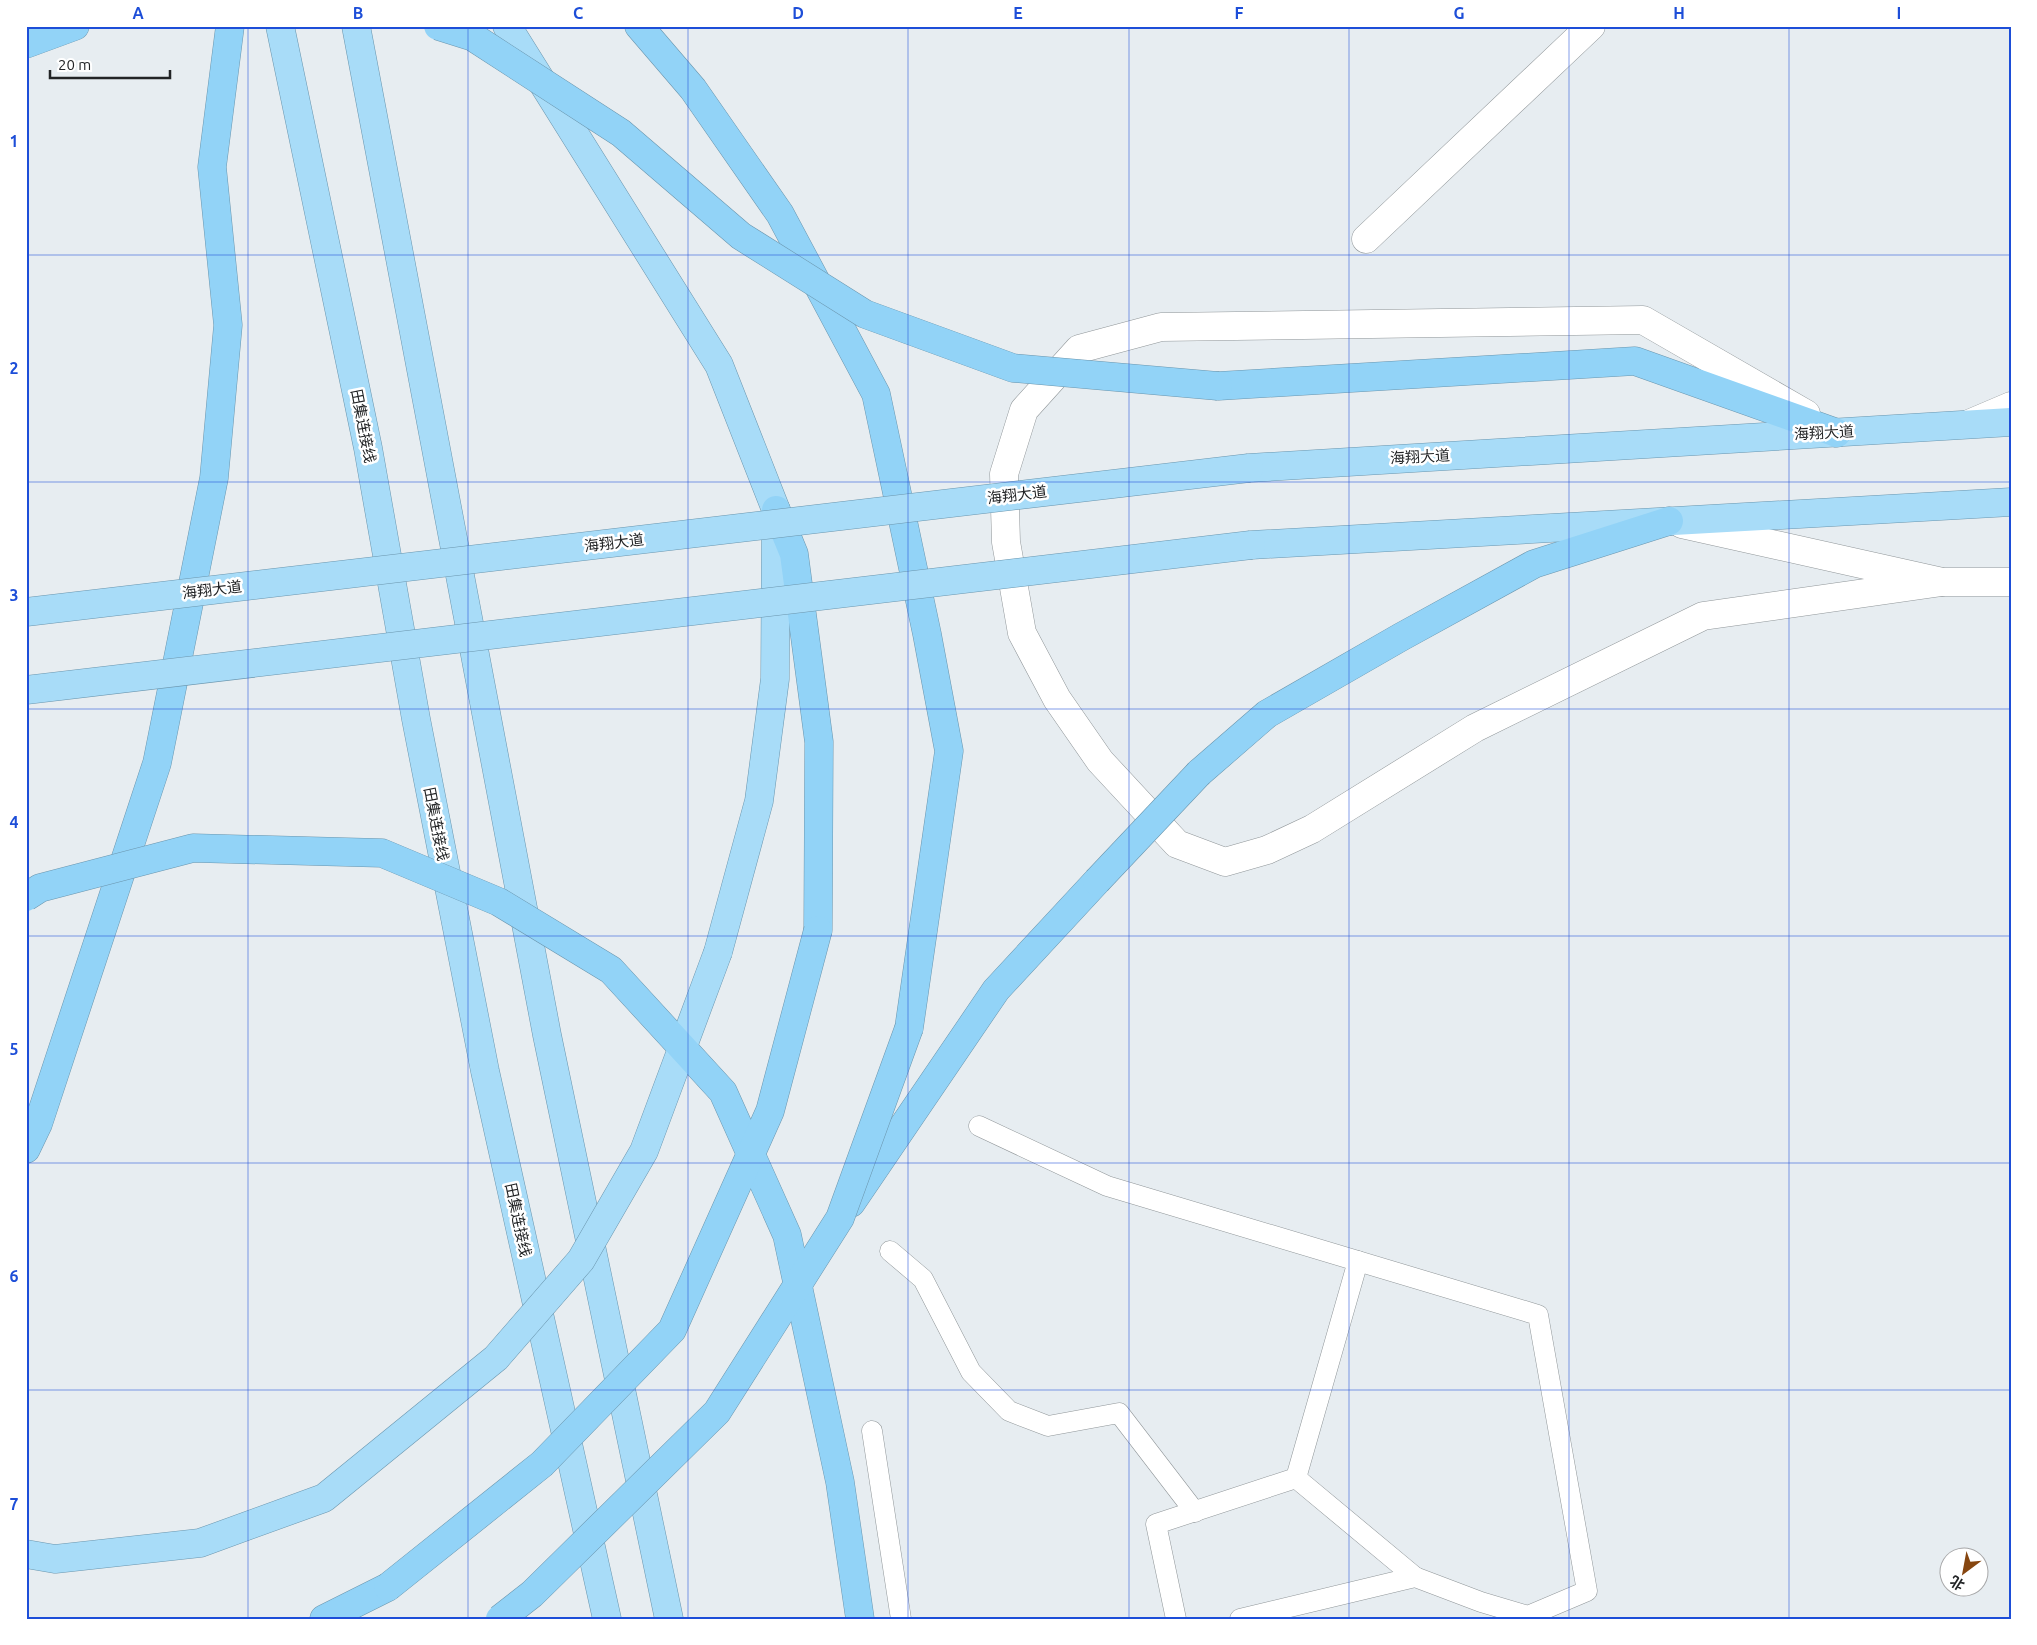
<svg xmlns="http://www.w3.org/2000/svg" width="2037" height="1645" viewBox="0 0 2037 1645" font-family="Ubuntu,'Noto Sans SC',sans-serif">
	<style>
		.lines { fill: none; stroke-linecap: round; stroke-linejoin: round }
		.service-casing { stroke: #909699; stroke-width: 21 }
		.minor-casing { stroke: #909699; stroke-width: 29 }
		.tertiary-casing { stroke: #909699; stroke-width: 29 }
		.trunk-casing { stroke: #6b96ae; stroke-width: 29 }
		.motorway-casing { stroke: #6b96ae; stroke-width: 29 }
		.service { stroke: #fff; stroke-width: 20 }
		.minor { stroke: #fff; stroke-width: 28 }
		.tertiary { stroke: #fff; stroke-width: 28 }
		.trunk { stroke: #a8dcf8; stroke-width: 28 }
		.motorway { stroke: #92d3f7; stroke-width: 28 }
		.trunk-bridge-casing { stroke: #6b96ae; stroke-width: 29; stroke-linecap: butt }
		.motorway-bridge-casing { stroke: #6b96ae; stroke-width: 29; stroke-linecap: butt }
		.trunk-bridge { stroke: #a8dcf8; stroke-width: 28 }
		.motorway-bridge { stroke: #92d3f7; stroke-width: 28 }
		.grid { fill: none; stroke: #1d4ed8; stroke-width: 1; stroke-opacity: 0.55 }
		.labels { text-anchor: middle; stroke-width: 5; stroke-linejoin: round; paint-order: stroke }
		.street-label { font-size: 15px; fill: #222426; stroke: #fff }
		.neatline { fill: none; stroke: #1d4ed8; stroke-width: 2 }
		.grid-label { font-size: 16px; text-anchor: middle; font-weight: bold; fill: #1d4ed8 }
	</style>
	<rect width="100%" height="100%" fill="#e7edf1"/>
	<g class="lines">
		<g class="service-casing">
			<g id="service">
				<polyline points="979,1126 1107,1186 1538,1315 1587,1591 1528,1616 1481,1602 1415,1577 1240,1619"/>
				<polyline points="890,1251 923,1279 971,1372 1009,1411 1048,1426 1119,1413 1195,1512"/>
				<polyline points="872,1431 901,1619"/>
				<polyline points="1296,1478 1415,1577"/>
				<polyline points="1176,1619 1156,1524 1296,1478 1358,1261"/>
			</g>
		</g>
		<g class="minor-casing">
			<polyline id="minor" points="1366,239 1591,26"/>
		</g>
		<g class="tertiary-casing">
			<g id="tertiary">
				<polyline points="1806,414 1643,320 1161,327 1079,349 1024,410 1004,474 1006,542 1022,633 1057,699 1100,761 1177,844 1225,862 1267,850 1312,829 1475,728 1703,616 1942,582"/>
				<polyline points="1971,423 2011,406"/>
				<polyline points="1682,524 1942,582 2011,582"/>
			</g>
		</g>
		<g class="trunk-casing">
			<g id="trunk">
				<polyline points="280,26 368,448 416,719 485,1071 607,1619"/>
				<polyline points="356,26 547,1035 669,1619"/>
				<polyline points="507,26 719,365 776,510 775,679 759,801 718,952"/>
				<polyline points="1249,468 2011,422"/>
				<polyline points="1251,545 2011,502"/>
			</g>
		</g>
		<g class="motorway-casing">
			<g id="motorway">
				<polyline points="639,26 693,89 780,214 876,394 927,634 949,751 909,1028"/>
				<polyline points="26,44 75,26"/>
				<polyline points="1218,386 1635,361 1837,433"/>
				<polyline points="776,510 794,554 819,742 818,930"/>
				<polyline points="1199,773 1267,714 1401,637 1534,564 1669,521"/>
				<polyline points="26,1149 38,1124 157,763 214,478 228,325 212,167 230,26"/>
				<polyline points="851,1203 996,990 1097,881"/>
				<polyline points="324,1619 388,1587"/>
			</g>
		</g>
		<use href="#service" class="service"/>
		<use href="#minor" class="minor"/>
		<use href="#tertiary" class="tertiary"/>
		<use href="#trunk" class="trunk"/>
		<use href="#motorway" class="motorway"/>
		<g class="trunk-bridge-casing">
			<g id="trunk-bridge">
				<polyline points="26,612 1249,468"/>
				<polyline points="26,690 1251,545"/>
				<polyline points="26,1554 55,1559 200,1543 324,1498 496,1358 581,1260 644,1151 718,952"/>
			</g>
		</g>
		<g class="motorway-bridge-casing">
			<g id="motorway-bridge">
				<polyline points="438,26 473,37 621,133 741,236 865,314 1013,368 1218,386"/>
				<polyline points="1097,881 1199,773"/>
				<polyline points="26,897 40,888 193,848 382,853 499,902 611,970 723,1092 787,1235 840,1482 860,1619"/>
				<polyline points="388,1587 542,1464 672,1330 770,1111 818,930"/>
				<polyline points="500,1619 532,1594 717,1412 840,1218 909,1028"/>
			</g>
		</g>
		<use href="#trunk-bridge" class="trunk-bridge"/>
		<use href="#motorway-bridge" class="motorway-bridge"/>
	</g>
	<path class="grid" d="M248,26V1619M468,26V1619M688,26V1619M908,26V1619M1129,26V1619M1349,26V1619M1569,26V1619M1789,26V1619M26,255H2011M26,482H2011M26,709H2011M26,936H2011M26,1163H2011M26,1390H2011"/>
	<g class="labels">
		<g class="street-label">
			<text transform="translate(363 426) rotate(79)" y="5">田集连接线</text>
			<text transform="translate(1824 433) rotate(-3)" y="5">海翔大道</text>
			<text transform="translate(1420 457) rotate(-3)" y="5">海翔大道</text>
			<text transform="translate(1017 495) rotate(-7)" y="5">海翔大道</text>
			<text transform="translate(614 543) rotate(-7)" y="5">海翔大道</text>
			<text transform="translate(212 590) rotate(-7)" y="5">海翔大道</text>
			<text transform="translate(436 824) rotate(79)" y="5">田集连接线</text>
			<text transform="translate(518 1220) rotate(78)" y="5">田集连接线</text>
		</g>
	</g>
	<rect width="2037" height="1645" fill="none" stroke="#ffffff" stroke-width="55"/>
	<g transform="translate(1964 1572) rotate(212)"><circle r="24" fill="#ffffff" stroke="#a7a7a8"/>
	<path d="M0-4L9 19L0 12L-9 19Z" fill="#864610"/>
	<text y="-8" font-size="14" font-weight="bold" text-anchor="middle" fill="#222426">北</text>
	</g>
	<path d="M50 70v8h120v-8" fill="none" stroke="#222426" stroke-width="2.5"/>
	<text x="58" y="70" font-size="15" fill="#222426" stroke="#ffffff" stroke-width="4" paint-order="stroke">20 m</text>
	<rect x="28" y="28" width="1982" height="1590" class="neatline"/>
	<g class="grid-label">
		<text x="138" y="19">A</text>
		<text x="358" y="19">B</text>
		<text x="578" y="19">C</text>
		<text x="798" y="19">D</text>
		<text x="1018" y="19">E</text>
		<text x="1239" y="19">F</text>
		<text x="1459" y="19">G</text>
		<text x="1679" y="19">H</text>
		<text x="1899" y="19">I</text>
		<text x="14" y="147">1</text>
		<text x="14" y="374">2</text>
		<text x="14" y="601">3</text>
		<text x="14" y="828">4</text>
		<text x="14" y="1055">5</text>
		<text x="14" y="1282">6</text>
		<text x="14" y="1510">7</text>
	</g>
</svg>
